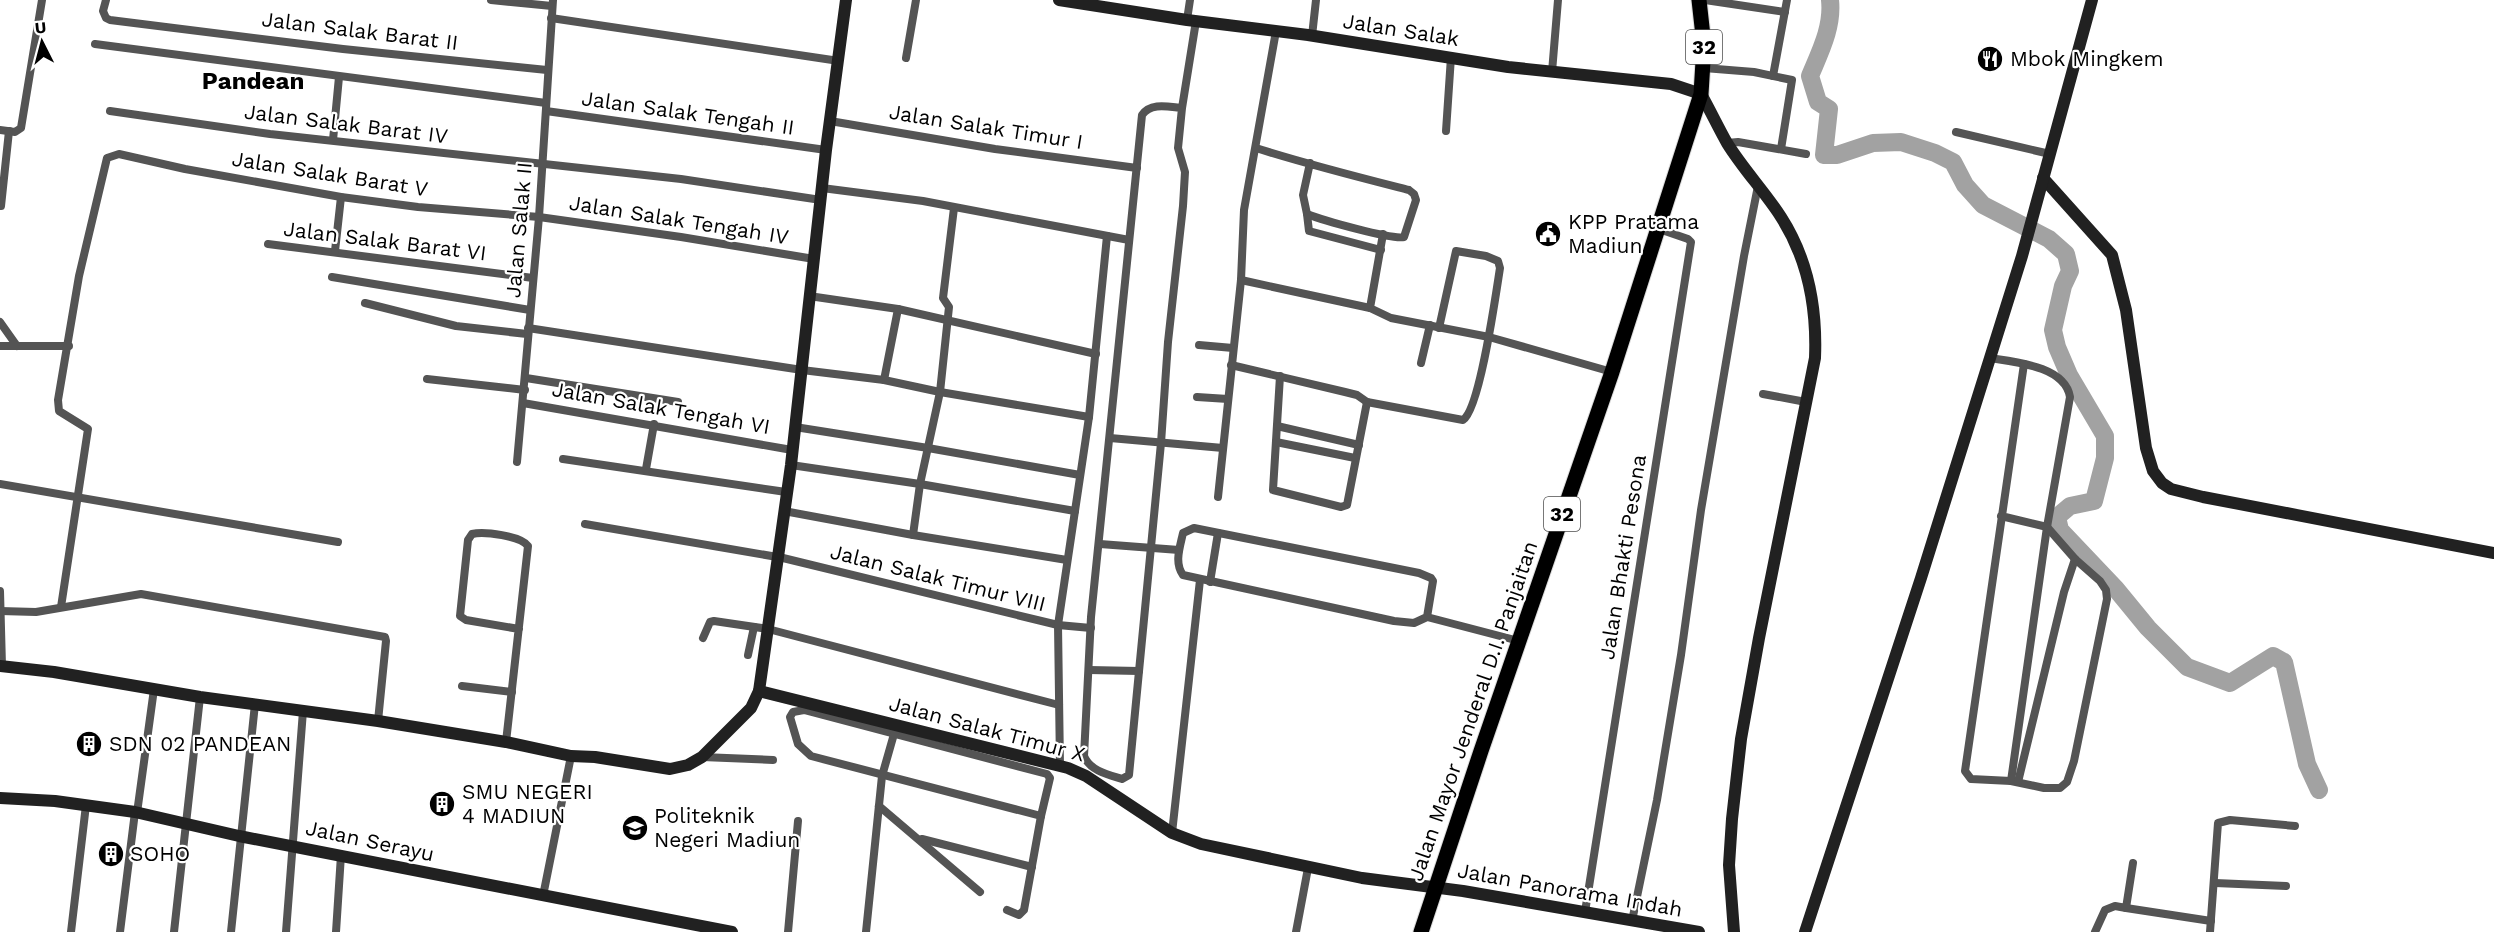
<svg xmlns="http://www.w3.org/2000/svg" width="2494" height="932" viewBox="0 0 2494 932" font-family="'Work Sans',sans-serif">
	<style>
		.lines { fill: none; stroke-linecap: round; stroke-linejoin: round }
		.river { stroke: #a2a2a2; stroke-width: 18 }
		.highway-casing { stroke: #dbdbdb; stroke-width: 17 }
		.street { stroke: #545454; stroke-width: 8 }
		.secondary { stroke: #212121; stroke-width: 12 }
		.highway { stroke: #000; stroke-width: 15 }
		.labels { text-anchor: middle; stroke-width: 4.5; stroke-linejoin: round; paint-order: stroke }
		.shield { fill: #fff; stroke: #4c4c4c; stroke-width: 1.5 }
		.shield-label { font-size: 20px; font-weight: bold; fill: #000 }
		.street-label { font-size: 21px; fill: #000; stroke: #fff }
		.poi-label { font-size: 21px; fill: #000; stroke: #fff; text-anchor: start }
		.quarter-label { font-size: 24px; font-weight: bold; fill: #000; stroke: #fff }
	</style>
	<rect width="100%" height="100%" fill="#fff"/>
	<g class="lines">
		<path class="river" d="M1830,0C1833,27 1820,52 1810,76L1818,102L1829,109L1824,155H1837L1873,143L1901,142L1935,153L1953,162L1965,185L1983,205L2049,239L2066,254L2070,271L2063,286L2053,330L2057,347L2069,375L2105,436V458L2094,501L2070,506L2057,517L2060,530L2116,589L2148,628L2187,667L2230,683L2273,656L2284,662L2307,764L2319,790"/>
		<g class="highway-casing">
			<polyline id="highway" points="1421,932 1481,751 1612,372 1701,94 1704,45 1699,0"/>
		</g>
		<g class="street">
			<polyline points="106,0 103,11 106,18 110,20 343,49 547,70"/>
			<polyline points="491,0 552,6"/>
			<polyline points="1705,0 1785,12"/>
			<polyline points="551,18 839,61"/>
			<polyline points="1187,20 1190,0"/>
			<polyline points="1312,36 1316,0"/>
			<polyline points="95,44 546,103"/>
			<polyline points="906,58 916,0"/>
			<polyline points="1704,68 1754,72 1792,80 1781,149"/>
			<polyline points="1552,72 1558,0"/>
			<polyline points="1773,76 1787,0"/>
			<path d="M1182,108L1178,148L1185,172L1183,206L1168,342L1161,443L1129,775L1122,779C1109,775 1090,771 1084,756L1091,617L1142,115C1151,102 1169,107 1182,108L1196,21"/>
			<polyline points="110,111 270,134 681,179 821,200"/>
			<polyline points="546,111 826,150"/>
			<polyline points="830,121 995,149 1137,168"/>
			<polyline points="0,130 15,132 21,128 42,0"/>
			<polyline points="1446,131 1451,57"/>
			<polyline points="1956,132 2050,154"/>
			<polyline points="333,140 339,77"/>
			<polyline points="1727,143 1738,142 1806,154"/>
			<path d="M1256,148C1306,164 1358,177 1409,190L1414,194L1416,200L1404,237C1392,240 1322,220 1307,214L1303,195L1310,163"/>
			<polyline points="822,188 923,201 1129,240"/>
			<polyline points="1,206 9,131"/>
			<polyline points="1307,214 1309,231 1381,250"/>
			<polyline points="1383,234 1370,308 1391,318 1489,337 1612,372"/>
			<polyline points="268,244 533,278"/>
			<polyline points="335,251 341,197"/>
			<polyline points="332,277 530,310"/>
			<polyline points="1241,280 1370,308"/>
			<polyline points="809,296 898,309 1096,354"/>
			<polyline points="365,303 456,326 527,334"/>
			<polyline points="0,322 17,346"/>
			<polyline points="528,328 802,370 884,380 940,392 1089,417"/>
			<polyline points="1199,345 1233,348"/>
			<polyline points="0,346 69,346"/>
			<path d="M1990,358C2015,362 2065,366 2070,397L2047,527L2011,781"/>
			<polyline points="1421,363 1430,325"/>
			<path d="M1231,365L1345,392L1357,395L1367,402L1463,420C1480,409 1496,293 1500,268L1498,261L1486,256L1456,251L1439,328"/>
			<polyline points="1280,376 1273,490 1341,507 1347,505 1367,402"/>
			<polyline points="526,378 678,402"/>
			<polyline points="427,379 525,390"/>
			<polyline points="884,380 898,309"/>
			<polyline points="1763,394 1806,402"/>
			<polyline points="1197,397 1228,399"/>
			<polyline points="523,403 792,450"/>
			<polyline points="1277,426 1359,445"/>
			<polyline points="795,427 928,448 1080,475"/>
			<polyline points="1110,438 1223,448"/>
			<polyline points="1276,442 1355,458"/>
			<polyline points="563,459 786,492"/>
			<polyline points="517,462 539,217 553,0"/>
			<polyline points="791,465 920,484 1075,511"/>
			<polyline points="646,469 654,424"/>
			<polyline points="0,484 338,542"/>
			<polyline points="1218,497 1241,280 1244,210 1276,31"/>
			<polyline points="784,511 913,535 1067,560"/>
			<polyline points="2001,516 2047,527 2075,559 2100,581 2106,590 2107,599 2074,761 2067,782 2060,788 2044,788 2011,781 1971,779 1965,771 2024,364"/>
			<polyline points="585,524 783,558 1058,625 1091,628"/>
			<polyline points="913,535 920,484 940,392 949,307 943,298 954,208"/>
			<polyline points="1100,544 1179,550"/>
			<polyline points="1210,582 1218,533"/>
			<polyline points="0,591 2,666"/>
			<polyline points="61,607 88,429 59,411 58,400 79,276 107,158 119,154 185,169 341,197 418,207 539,217 681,237 814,259"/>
			<polyline points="0,611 36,612 141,594 385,637 386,641 378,721"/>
			<path d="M1427,617L1414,623L1394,621L1183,575C1174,563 1180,547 1183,533L1194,528L1419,573L1431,578L1433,581L1427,617L1519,641"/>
			<polyline points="703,638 710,622 714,621 768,629 1059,705"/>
			<polyline points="748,655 754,627"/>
			<polyline points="1089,670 1139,671"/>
			<polyline points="462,686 512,692"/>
			<polygon points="804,710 1047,774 1050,778 1041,816 811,756 798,744 790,717 793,712"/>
			<path d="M506,742L528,546C521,536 484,531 472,534L468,540L460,616L466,620L519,629"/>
			<polyline points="702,757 773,760"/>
			<polyline points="1060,766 1058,625 1089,417 1107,236"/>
			<polyline points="2018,782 2064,592 2075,559"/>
			<polyline points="879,806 980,892"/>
			<polyline points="137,813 154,689"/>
			<polyline points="1172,833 1200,580"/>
			<polyline points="922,839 1032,867"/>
			<polyline points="2215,883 2286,886"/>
			<polyline points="543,896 571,756"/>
			<polyline points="2126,908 2211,921"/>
			<polyline points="1007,910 1019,915 1024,910 1041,816"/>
			<polyline points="1585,912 1691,242 1688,239 1659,229"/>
			<polyline points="1632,921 1657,800 1681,655 1701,510 1744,256 1758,186"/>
			<polyline points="71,932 86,805"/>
			<polyline points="120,932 135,812"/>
			<polyline points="174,932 200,697"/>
			<polyline points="231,932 255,704"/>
			<polyline points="286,932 303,711"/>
			<polyline points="336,932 341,855"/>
			<polyline points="788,932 798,821"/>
			<polyline points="866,932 882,776 894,734"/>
			<polyline points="1296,932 1308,868"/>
			<polyline points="2095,932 2105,910 2115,906 2126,908 2133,863"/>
			<polyline points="2210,932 2218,823 2230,820 2295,826"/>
		</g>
		<g class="secondary">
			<path d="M1059,0L1187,20L1308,35L1508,67L1671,84L1701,94C1710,110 1718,127 1727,143C1743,169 1765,192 1781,217C1808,259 1817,309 1815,358L1759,638L1741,739L1732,819L1729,865L1734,932"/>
			<polyline points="2043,178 2112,255 2126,310 2146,448 2153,471 2162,483 2171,489 2203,497 2494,553"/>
			<polyline points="0,666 54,672 200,697 378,721 506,742 571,756 595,757 670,769 688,765 702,757 751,708 759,691 791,465 826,150 846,0"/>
			<polyline points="759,691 1068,768 1086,776 1172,833 1201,844 1362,878 1463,891 1699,932"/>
			<polyline points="0,798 55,801 135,812 239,836 732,932"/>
			<polyline points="1805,932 1921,578 2022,256 2092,0"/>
		</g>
		<use href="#highway" class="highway"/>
	</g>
	<defs>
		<g id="restaurant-disc" transform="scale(1.35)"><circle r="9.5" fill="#000" stroke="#fff"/><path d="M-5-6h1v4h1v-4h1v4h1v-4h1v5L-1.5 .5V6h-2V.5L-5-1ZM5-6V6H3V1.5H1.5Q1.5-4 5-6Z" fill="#fff"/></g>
		<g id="civic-disc" transform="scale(1.35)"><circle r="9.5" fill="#000" stroke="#fff"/><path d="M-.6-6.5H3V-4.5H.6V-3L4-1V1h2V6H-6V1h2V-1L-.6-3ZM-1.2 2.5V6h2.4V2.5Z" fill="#fff"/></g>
		<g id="building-disc" transform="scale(1.35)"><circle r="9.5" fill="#000" stroke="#fff"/><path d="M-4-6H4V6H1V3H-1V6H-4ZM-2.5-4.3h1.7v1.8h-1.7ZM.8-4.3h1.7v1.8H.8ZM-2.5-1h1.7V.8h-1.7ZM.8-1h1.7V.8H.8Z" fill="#fff"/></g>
		<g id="university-disc" transform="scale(1.35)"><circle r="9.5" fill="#000" stroke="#fff"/><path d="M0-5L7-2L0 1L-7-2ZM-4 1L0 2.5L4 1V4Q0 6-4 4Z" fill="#fff"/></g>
	</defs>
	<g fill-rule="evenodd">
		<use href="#restaurant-disc" x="1990" y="59"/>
		<use href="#civic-disc" x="1548" y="234"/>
		<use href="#building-disc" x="89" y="744"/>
		<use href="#building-disc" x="442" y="804"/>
		<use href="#university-disc" x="635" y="828"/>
		<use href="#building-disc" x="111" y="854"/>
	</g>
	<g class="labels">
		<g class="shield">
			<rect x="1686" y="30" width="36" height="34" rx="4.5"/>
			<rect x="1544" y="497" width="36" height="34" rx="4.5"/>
		</g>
		<g class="shield-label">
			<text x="1704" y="54">32</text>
			<text x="1562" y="521">32</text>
		</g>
		<g class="street-label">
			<text transform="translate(1401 30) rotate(9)" y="7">Jalan Salak</text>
			<text transform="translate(360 31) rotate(7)" y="7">Jalan Salak Barat II</text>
			<text transform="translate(688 113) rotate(8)" y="7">Jalan Salak Tengah II</text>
			<text transform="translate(346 124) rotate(7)" y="7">Jalan Salak Barat IV</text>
			<text transform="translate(986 127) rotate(9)" y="7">Jalan Salak Timur I</text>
			<text transform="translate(330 174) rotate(9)" y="7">Jalan Salak Barat V</text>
			<text transform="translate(679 220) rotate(9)" y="7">Jalan Salak Tengah IV</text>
			<text transform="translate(519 230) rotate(-85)" y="7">Jalan Salak II</text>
			<text transform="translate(385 241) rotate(7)" y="7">Jalan Salak Barat VI</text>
			<text transform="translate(661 408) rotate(10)" y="7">Jalan Salak Tengah VI</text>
			<text transform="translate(1623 557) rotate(-81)" y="7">Jalan Bhakti Pesona</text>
			<text transform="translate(938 578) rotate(14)" y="7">Jalan Salak Timur VIII</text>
			<text transform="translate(1473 711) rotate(-71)" y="7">Jalan Mayor Jenderal D.I. Panjaitan</text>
			<text transform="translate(987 729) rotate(15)" y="7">Jalan Salak Timur X</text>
			<text transform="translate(370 841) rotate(12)" y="7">Jalan Serayu</text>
			<text transform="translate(1570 890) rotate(10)" y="7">Jalan Panorama Indah</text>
		</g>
		<g class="poi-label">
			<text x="2010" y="66">Mbok Mingkem</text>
			<text x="1568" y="229">KPP Pratama<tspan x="1568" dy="24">Madiun</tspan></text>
			<text x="109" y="751">SDN 02 PANDEAN</text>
			<text x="462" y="799">SMU NEGERI<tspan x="462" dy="24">4 MADIUN</tspan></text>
			<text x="654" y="823">Politeknik<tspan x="654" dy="24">Negeri Madiun</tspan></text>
			<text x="130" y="861">SOHO</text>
		</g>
		<g class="quarter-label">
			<text x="253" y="89">Pandean</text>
		</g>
	</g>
	<g transform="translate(42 42) rotate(354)" stroke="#ffffff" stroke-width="4.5" paint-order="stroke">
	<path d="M0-4.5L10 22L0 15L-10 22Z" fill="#000000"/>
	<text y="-9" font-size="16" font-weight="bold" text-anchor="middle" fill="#000000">U</text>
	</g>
</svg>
